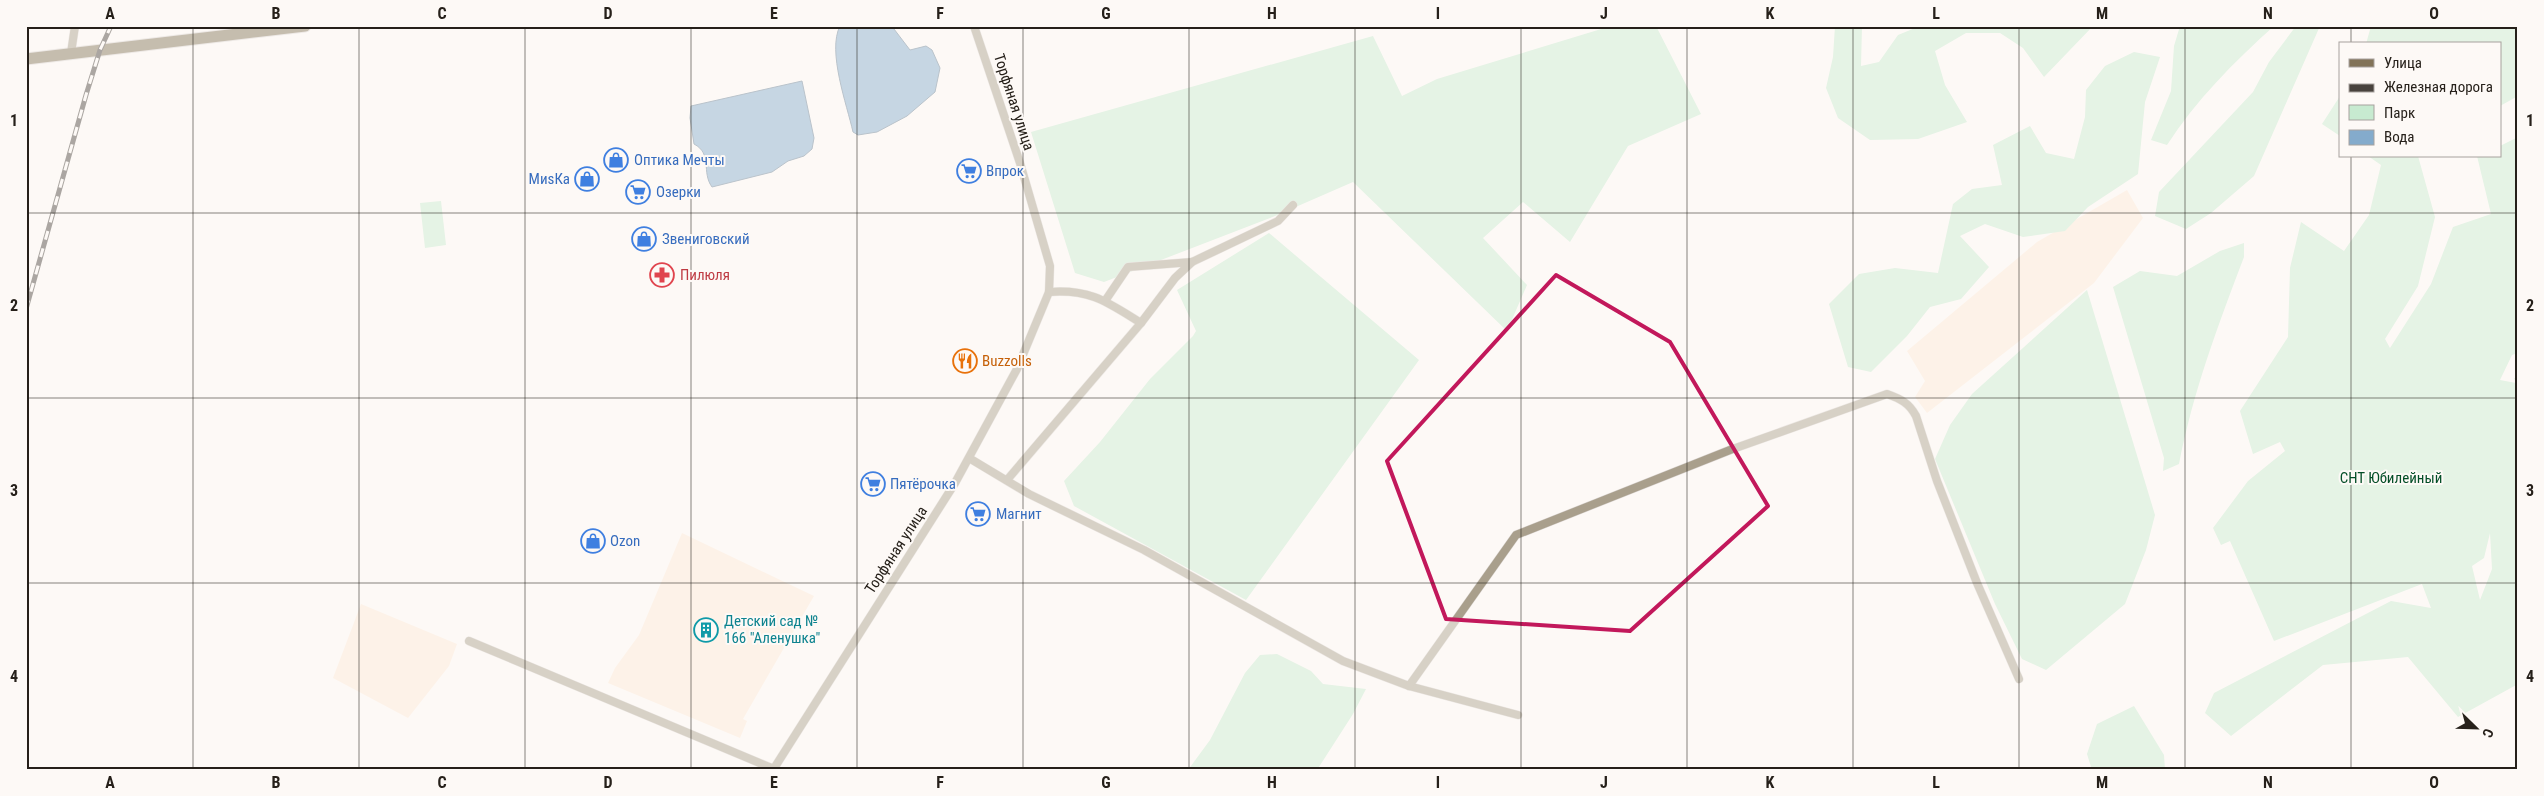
<svg xmlns="http://www.w3.org/2000/svg" width="2544" height="796" viewBox="0 0 2544 796" font-family="'Roboto Condensed',sans-serif">
	<style>
		.built { fill: #fce9d8 }
		.green { fill: #c7ead0; fill-rule: evenodd }
		.water { fill: #84abcc; stroke: #688197 }
		.lines { fill: none; stroke-linecap: round; stroke-linejoin: round }
		.street-casing { stroke: #dbd6d3; stroke-width: 9 }
		.secondary-casing { stroke: #dbd6d3; stroke-width: 13 }
		.street { stroke: #a99f8c; stroke-width: 8 }
		.secondary { stroke: #827358; stroke-width: 11 }
		.rail-casing { stroke: #48423d; stroke-width: 5 }
		.rail { stroke: #fdf9f6; stroke-width: 3; stroke-dasharray: 9; stroke-linecap: butt }
		.marked { fill: none; stroke: #c2185b; stroke-width: 4; stroke-linejoin: round }
		.grid { fill: none; stroke: #26201a; stroke-width: 1; stroke-opacity: 0.55 }
		.labels { text-anchor: middle; stroke-width: 4; stroke-linejoin: round; paint-order: stroke }
		.street-label { font-size: 15px; fill: #26201a; stroke: #fdf9f6 }
		.shop-label { font-size: 15px; fill: #366cbe; stroke: #fdf9f6; text-anchor: start }
		.health-label { font-size: 15px; fill: #be3a42; stroke: #fdf9f6; text-anchor: start }
		.food-label { font-size: 15px; fill: #c56008; stroke: #fdf9f6; text-anchor: start }
		.park-label { font-size: 15px; fill: #044e27; stroke: #fdf9f6 }
		.culture-label { font-size: 15px; fill: #0d838f; stroke: #fdf9f6; text-anchor: start }
		.neatline { fill: none; stroke: #26201a; stroke-width: 2 }
		.grid-label { font-size: 16px; text-anchor: middle; font-weight: bold; fill: #26201a }
	</style>
	<rect width="100%" height="100%" fill="#fdf9f6"/>
	<g class="built">
		<polygon points="2127,190 2143,218 2094,283 1927,413 1915,397 1925,381 1907,351 2037,242"/>
		<polygon points="682,533 814,596 743,719 747,721 740,738 608,683 615,668 639,635"/>
		<polygon points="361,604 457,644 449,666 408,718 333,678"/>
	</g>
	<g class="green">
		<polygon points="1611,26 1656,26 1701,114 1628,146 1570,242 1523,202 1483,238 1527,285 1507,331 1353,182 1275,216 1104,282 1075,273 1031,132 1373,36 1402,96 1437,79"/>
		<polygon points="1835,26 1862,26 1861,66 1879,62 1898,35 1920,26 2093,26 2044,77 2023,48 2000,33 1966,33 1935,51 1945,85 1967,122 1918,139 1870,140 1838,118 1826,88 1833,57"/>
		<path d="M2180,26H2274C2234,62 2196,100 2167,145L2151,140L2171,91L2174,46Z"/>
		<polygon points="2296,26 2320,26 2254,176 2211,213 2186,229 2155,216 2159,192 2253,92 2269,62"/>
		<polygon points="2371,26 2518,26 2518,96 2500,106 2500,44 2366,44"/>
		<polygon points="2134,52 2160,57 2145,102 2138,174 2088,207 2065,231 2023,237 1985,224 1960,236 1989,267 1961,299 1930,307 1907,336 1871,372 1848,367 1829,304 1859,274 1895,268 1938,273 1953,204 1972,189 2002,185 1993,145 2030,126 2046,153 2074,159 2085,117 2086,90 2105,66"/>
		<polygon points="2340,96 2340,136 2322,124"/>
		<path d="M2518,137V353L2512,355L2500,380L2516,383L2514,378H2518V684L2458,717L2408,657L2323,665L2231,736L2205,713L2214,693L2391,601L2431,608L2422,584L2274,641L2230,541L2221,545L2213,528L2248,481L2285,451L2280,442L2253,454L2240,411L2288,337L2290,268L2301,222L2344,251L2369,215L2381,165L2368,156H2418L2435,217L2418,286L2385,339L2390,348L2431,284L2453,227L2491,214L2477,156H2500V146ZM2490,533L2492,569L2480,600L2472,566L2484,558Z"/>
		<polygon points="441,201 446,245 425,248 420,203"/>
		<polygon points="1269,233 1419,360 1246,600 1074,506 1064,481 1100,442 1150,379 1193,336 1196,331 1177,290"/>
		<path d="M2244,243V257C2218,325 2193,392 2179,464L2163,471L2164,458L2113,287L2140,271L2177,276L2220,251Z"/>
		<polygon points="2087,290 2155,515 2146,550 2125,604 2046,670 2022,659 1995,604 1935,459 1950,425 1972,394"/>
		<polygon points="1277,654 1311,671 1323,684 1366,689 1353,714 1317,770 1188,770 1210,740 1245,673 1260,655"/>
		<polygon points="2134,706 2164,755 2165,770 2092,770 2087,754 2097,724"/>
	</g>
	<g class="water">
		<path d="M840,26H888L894,29L910,50L926,46L932,50L940,68L935,92L907,116L877,132L858,135L853,132C847,105 827,51 840,26Z"/>
		<path d="M802,81L814,138L812,149L804,156L788,161L772,172L712,187C701,172 713,154 694,144L690,118L691,106Z"/>
	</g>
	<g class="lines">
		<g class="street-casing">
			<g id="street">
				<polyline points="71,53 75,26"/>
				<polyline points="1105,301 1128,267 1192,262 1278,221 1293,205"/>
				<polyline points="1141,323 1175,278 1192,262"/>
				<polyline points="969,458 1029,494 1144,550 1343,661 1409,686 1518,715"/>
				<path d="M1007,480L1141,323C1107,302 1091,289 1049,292"/>
				<polyline points="469,641 774,769"/>
				<path d="M1409,686L1516,535L1730,450L1887,394C1901,399 1909,403 1916,416L1937,481L1977,583L2019,679"/>
				<polyline points="773,770 955,483 1017,369 1049,292 1050,266 1020,163 974,26"/>
			</g>
		</g>
		<g class="secondary-casing">
			<polyline id="secondary" points="26,59 305,26"/>
		</g>
		<use href="#street" class="street"/>
		<use href="#secondary" class="secondary"/>
		<g class="rail-casing">
			<polyline id="rail" points="26,309 86,95 100,50 111,26"/>
		</g>
		<use href="#rail" class="rail"/>
	</g>
	<path d="M0 0H2544V796H0ZM1556,275L1670,342L1768,506L1630,631L1446,619L1387,461Z" fill="#fdf9f6" fill-opacity=".55" fill-rule="evenodd"/>
	<path class="marked" d="M1556,275L1670,342L1768,506L1630,631L1446,619L1387,461Z"/>
	<path class="grid" d="M193,26V770M359,26V770M525,26V770M691,26V770M857,26V770M1023,26V770M1189,26V770M1355,26V770M1521,26V770M1687,26V770M1853,26V770M2019,26V770M2185,26V770M2351,26V44M2351,156V770M26,213H2518M26,398H2518M26,583H2518"/>
	<defs>
		<g id="shop-ring" transform="scale(1.25)"><circle r="9.5" fill="#fdf9f6" stroke="#3f7fe0" stroke-width="1.5"/><path d="M-5-2.5h2.3a2.7 3.5 0 0 1 5.4 0H5L5.5 6h-11ZM-1.5-2.5h3a1.5 2.3 0 0 0-3 0Z" fill="#3f7fe0"/></g>
		<g id="supermarket-ring" transform="scale(1.25)"><circle r="9.5" fill="#fdf9f6" stroke="#3f7fe0" stroke-width="1.5"/><path d="M-6-5.5h2.5l.6 2H6L4.5 2H-2.5L-4.4-4H-6ZM-1.5 3.2a1.3 1.3 0 1 0 .1 0ZM3 3.2a1.3 1.3 0 1 0 .1 0Z" fill="#3f7fe0"/></g>
		<g id="pharmacy-ring" transform="scale(1.25)"><circle r="9.5" fill="#fdf9f6" stroke="#e0444e" stroke-width="1.5"/><path d="M-2-6h4v4h4v4h-4v4h-4v-4h-4v-4h4Z" fill="#e0444e"/></g>
		<g id="restaurant-ring" transform="scale(1.25)"><circle r="9.5" fill="#fdf9f6" stroke="#e8710a" stroke-width="1.5"/><path d="M-5-6h1v4h1v-4h1v4h1v-4h1v5L-1.5 .5V6h-2V.5L-5-1ZM5-6V6H3V1.5H1.5Q1.5-4 5-6Z" fill="#e8710a"/></g>
		<g id="building-ring" transform="scale(1.25)"><circle r="9.5" fill="#fdf9f6" stroke="#0f9aa8" stroke-width="1.5"/><path d="M-4-6H4V6H1V3H-1V6H-4ZM-2.5-4.3h1.7v1.8h-1.7ZM.8-4.3h1.7v1.8H.8ZM-2.5-1h1.7V.8h-1.7ZM.8-1h1.7V.8H.8Z" fill="#0f9aa8"/></g>
	</defs>
	<g fill-rule="evenodd">
		<use href="#shop-ring" x="616" y="160"/>
		<use href="#supermarket-ring" x="969" y="171"/>
		<use href="#shop-ring" x="587" y="179"/>
		<use href="#supermarket-ring" x="638" y="192"/>
		<use href="#shop-ring" x="644" y="239"/>
		<use href="#pharmacy-ring" x="662" y="275"/>
		<use href="#restaurant-ring" x="965" y="361"/>
		<use href="#supermarket-ring" x="873" y="484"/>
		<use href="#supermarket-ring" x="978" y="514"/>
		<use href="#shop-ring" x="593" y="541"/>
		<use href="#building-ring" x="706" y="630"/>
	</g>
	<g class="labels">
		<g class="street-label">
			<text transform="translate(1014 102) rotate(72)" y="5">Торфяная улица</text>
			<text transform="translate(896 550) rotate(-57)" y="5">Торфяная улица</text>
		</g>
		<g class="shop-label">
			<text x="634" y="165">Оптика Мечты</text>
			<text x="986" y="176">Впрок</text>
			<text x="570" y="184" text-anchor="end">МиsКа</text>
			<text x="656" y="197">Озерки</text>
			<text x="662" y="244">Звениговский</text>
			<text x="890" y="489">Пятёрочка</text>
			<text x="996" y="519">Магнит</text>
			<text x="610" y="546">Ozon</text>
		</g>
		<g class="health-label">
			<text x="680" y="280">Пилюля</text>
		</g>
		<g class="food-label">
			<text x="982" y="366">Buzzolls</text>
		</g>
		<g class="park-label">
			<text x="2391" y="483">СНТ Юбилейный</text>
		</g>
		<g class="culture-label">
			<text x="724" y="626">Детский сад №<tspan x="724" dy="17">166 "Аленушка"</tspan></text>
		</g>
	</g>
	<rect width="2544" height="796" fill="none" stroke="#fdf9f6" stroke-width="55"/>
	<rect x="2339" y="42" width="162" height="115" fill="#fdf9f6" stroke="#a7a29e"/>
	<rect x="2349" y="59" width="25" height="8" fill="#827358" stroke="#a7a29e"/>
	<text x="2384" y="68" font-size="15" fill="#26201a">Улица</text>
	<rect x="2349" y="84" width="25" height="8" fill="#48423d" stroke="#a7a29e"/>
	<text x="2384" y="92" font-size="15" fill="#26201a">Железная дорога</text>
	<rect x="2349" y="105" width="25" height="15" fill="#c7ead0" stroke="#a7a29e"/>
	<text x="2384" y="118" font-size="15" fill="#26201a">Парк</text>
	<rect x="2349" y="130" width="25" height="15" fill="#84abcc" stroke="#a7a29e"/>
	<text x="2384" y="142" font-size="15" fill="#26201a">Вода</text>
	<g transform="translate(2476 728) rotate(113)" stroke="#fdf9f6" stroke-width="4" paint-order="stroke">
	<path d="M0-4L9 19L0 12L-9 19Z" fill="#26201a"/>
	<text y="-8" font-size="14" font-weight="bold" text-anchor="middle" fill="#26201a">С</text>
	</g>
	<rect x="28" y="28" width="2488" height="740" class="neatline"/>
	<g class="grid-label">
		<text x="110" y="19">A</text>
		<text x="276" y="19">B</text>
		<text x="442" y="19">C</text>
		<text x="608" y="19">D</text>
		<text x="774" y="19">E</text>
		<text x="940" y="19">F</text>
		<text x="1106" y="19">G</text>
		<text x="1272" y="19">H</text>
		<text x="1438" y="19">I</text>
		<text x="1604" y="19">J</text>
		<text x="1770" y="19">K</text>
		<text x="1936" y="19">L</text>
		<text x="2102" y="19">M</text>
		<text x="2268" y="19">N</text>
		<text x="2434" y="19">O</text>
		<text x="14" y="126">1</text>
		<text x="2530" y="126">1</text>
		<text x="14" y="311">2</text>
		<text x="2530" y="311">2</text>
		<text x="14" y="496">3</text>
		<text x="2530" y="496">3</text>
		<text x="14" y="682">4</text>
		<text x="2530" y="682">4</text>
		<text x="110" y="788">A</text>
		<text x="276" y="788">B</text>
		<text x="442" y="788">C</text>
		<text x="608" y="788">D</text>
		<text x="774" y="788">E</text>
		<text x="940" y="788">F</text>
		<text x="1106" y="788">G</text>
		<text x="1272" y="788">H</text>
		<text x="1438" y="788">I</text>
		<text x="1604" y="788">J</text>
		<text x="1770" y="788">K</text>
		<text x="1936" y="788">L</text>
		<text x="2102" y="788">M</text>
		<text x="2268" y="788">N</text>
		<text x="2434" y="788">O</text>
	</g>
</svg>
